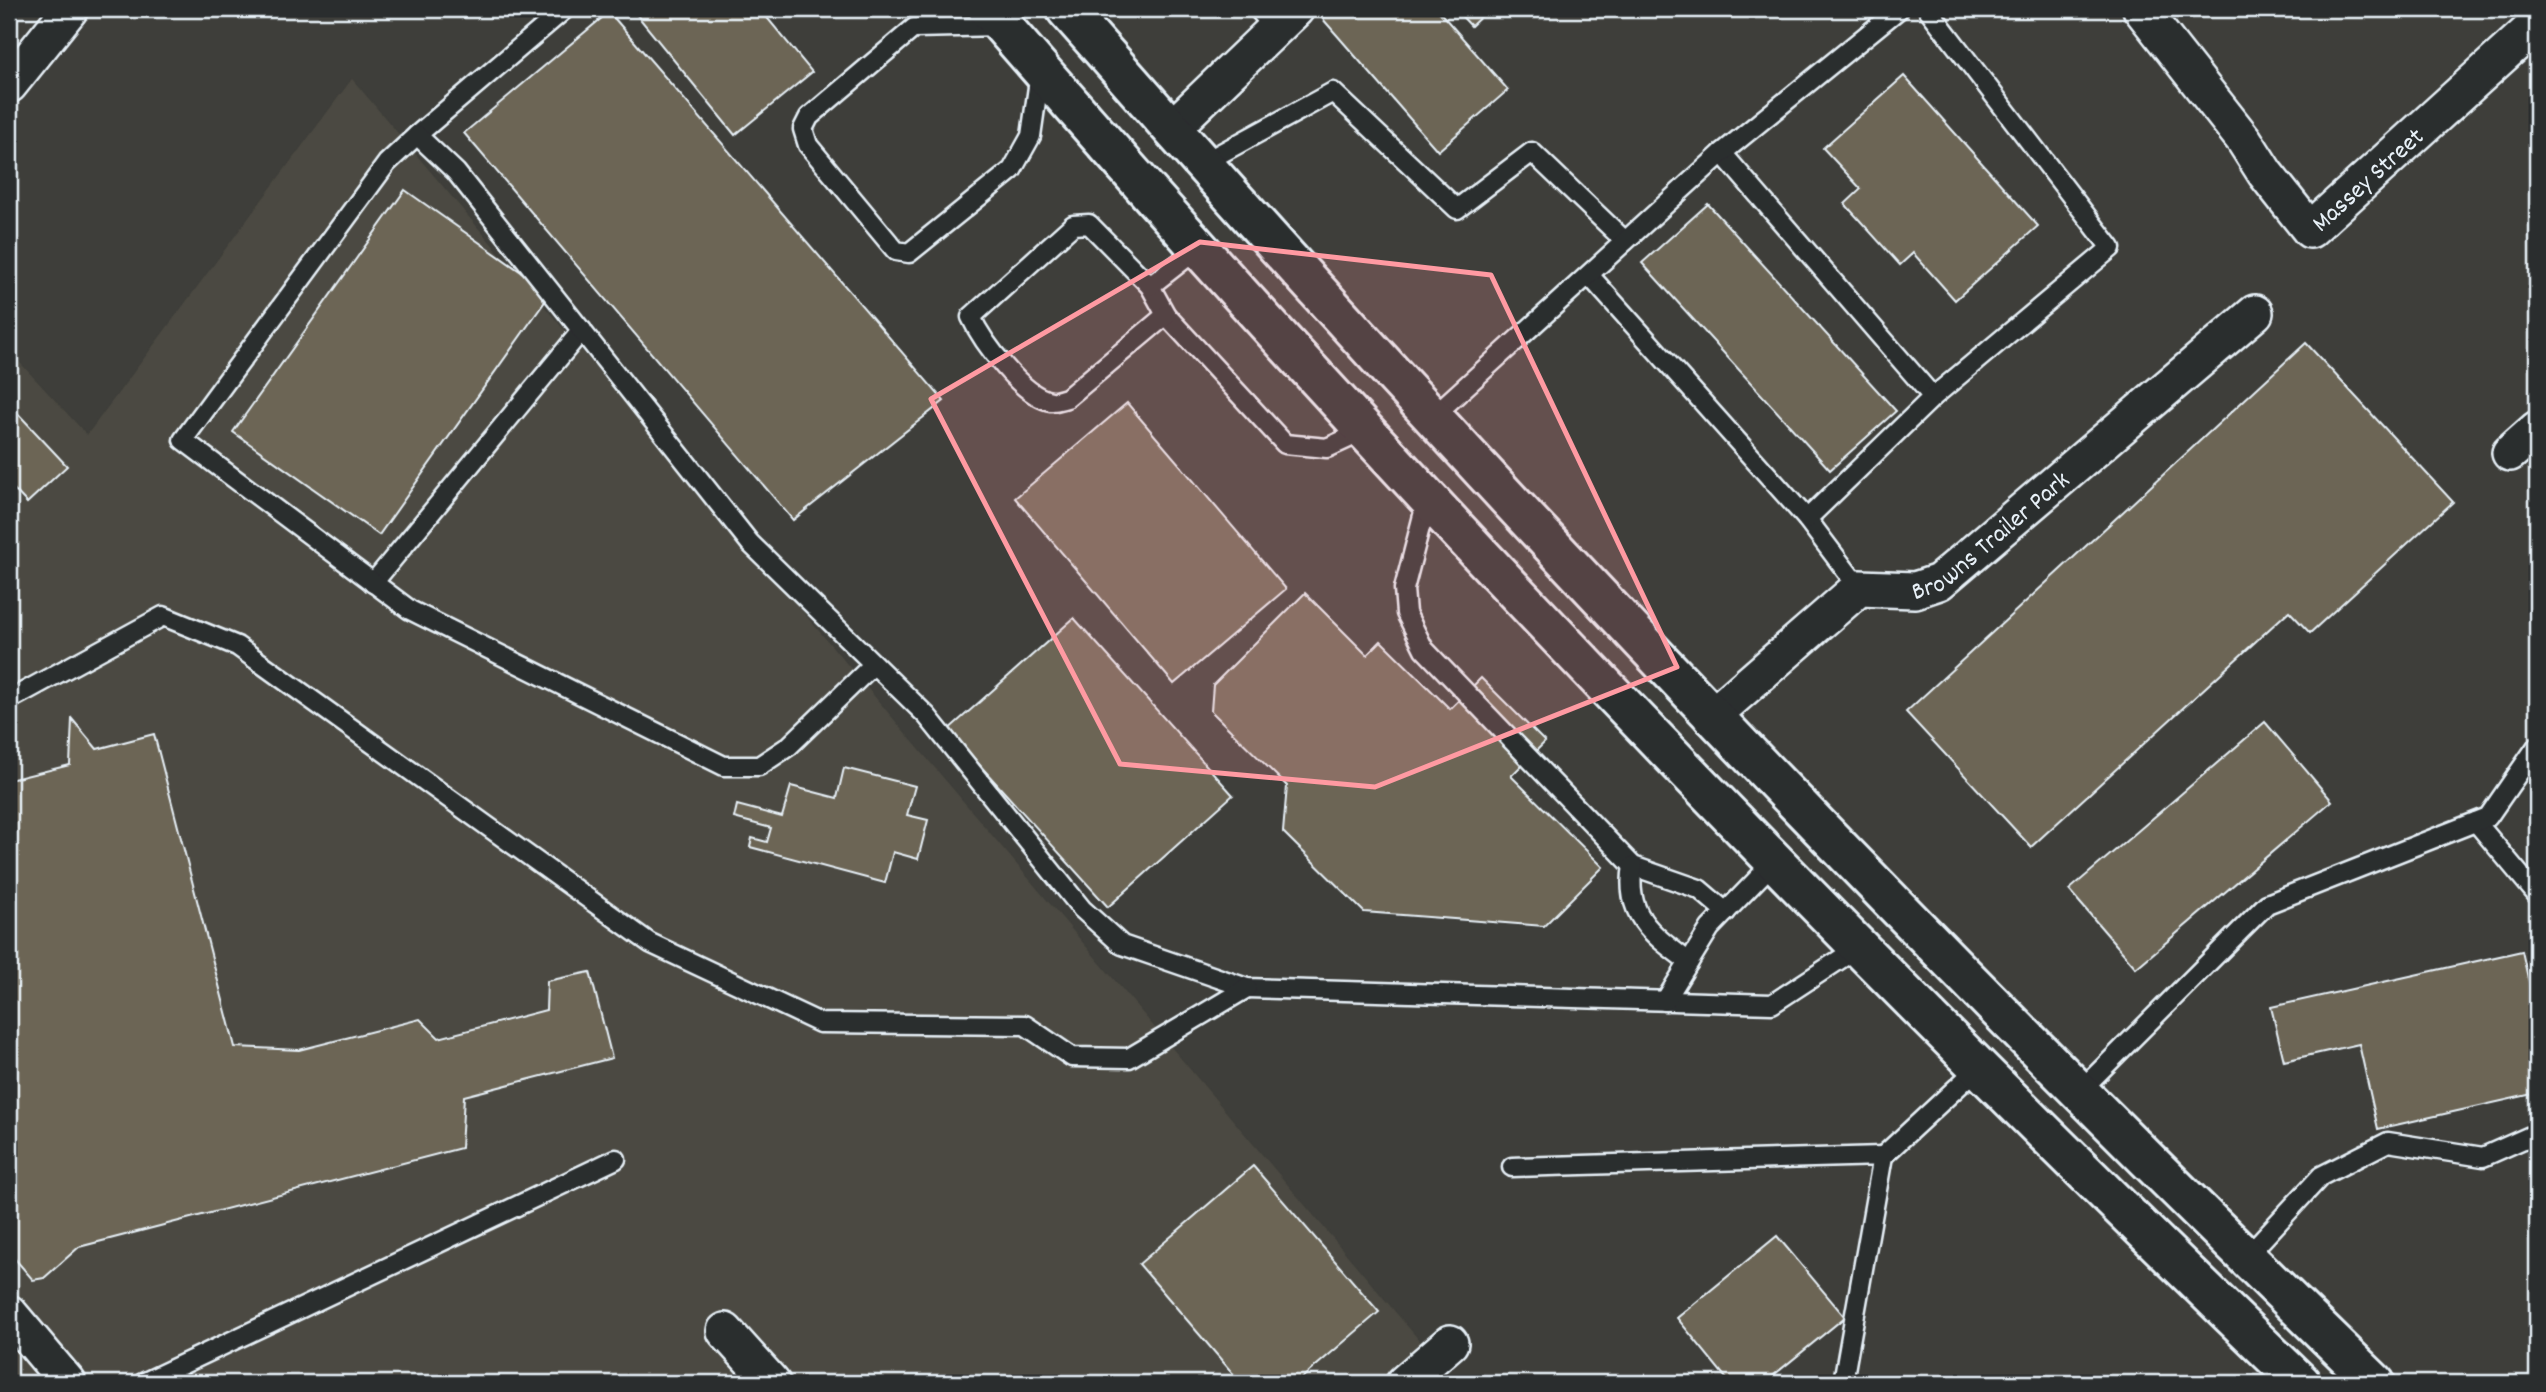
<svg xmlns="http://www.w3.org/2000/svg" width="2546" height="1392" viewBox="0 0 2546 1392" font-family="Dekko,sans-serif">
	<style>
		.built { fill: #4c4a42 }
		.building { fill: #6c6555; stroke: #e8f1f8; stroke-width: 2 }
		.lines { fill: none; stroke-linecap: round; stroke-linejoin: round }
		.service-casing { stroke: #e8f1f8; stroke-width: 23 }
		.minor-casing { stroke: #e8f1f8; stroke-width: 40 }
		.trunk-casing { stroke: #e8f1f8; stroke-width: 44 }
		.service { stroke: #2a2d2e; stroke-width: 18 }
		.minor { stroke: #2a2d2e; stroke-width: 35 }
		.trunk { stroke: #2a2d2e; stroke-width: 38 }
		.marked { fill: #ff9aa2; fill-opacity: 0.2; stroke: #ff9aa2; stroke-width: 5; stroke-linejoin: round }
		.labels { text-anchor: middle; stroke-width: 7; stroke-linejoin: round; paint-order: stroke }
		.street-label { font-size: 26px; fill: #e8f1f8; stroke: #2a2d2e }
	</style>
	<rect width="100%" height="100%" fill="#3e3e3a"/>
	<filter id="ink" filterUnits="userSpaceOnUse"><feTurbulence type="fractalNoise" baseFrequency=".0143" numOctaves="2"/><feDisplacementMap in="SourceGraphic" scale="14" xChannelSelector="R" yChannelSelector="G"/><feConvolveMatrix kernelMatrix="1 2 1 2 8 2 1 2 1" color-interpolation-filters="sRGB"/></filter>
	<g filter="url(#ink)">
		<polygon class="built" points="352,79 1424,1346 1382,1383 9,1383 9,351 87,435"/>
		<g class="building">
			<polygon points="632,9 760,9 812,72 735,135"/>
			<polygon points="1333,9 1437,9 1508,90 1438,151 1322,18"/>
			<polygon points="1455,9 1489,9 1471,26"/>
			<polygon points="609,12 944,401 793,520 464,133"/>
			<polygon points="1904,76 2038,226 1955,300 1913,253 1900,265 1845,204 1861,189 1823,148"/>
			<polygon points="405,190 551,293 379,535 233,432"/>
			<polygon points="1708,204 1896,411 1830,470 1642,263"/>
			<polygon points="2306,343 2453,502 2310,633 2289,611 2031,847 1906,712"/>
			<polygon points="1127,403 1286,589 1174,684 1015,498"/>
			<polygon points="9,404 67,466 27,503 9,484"/>
			<polygon points="1305,593 1367,655 1381,641 1450,709 1481,678 1545,742 1511,776 1603,867 1544,926 1364,912 1283,832 1287,786 1211,711 1213,685"/>
			<polygon points="1074,618 1233,795 1108,907 948,730"/>
			<polygon points="72,719 97,749 154,734 235,1047 299,1050 420,1019 439,1038 546,1010 547,981 590,972 612,1058 464,1096 461,1148 79,1247 44,1278 33,1280 9,1252 9,780 70,765"/>
			<polygon points="2265,722 2332,801 2136,968 2069,890"/>
			<polygon points="844,768 915,786 907,815 928,820 918,859 893,852 885,883 750,847 752,838 767,842 771,828 734,818 737,805 782,817 791,786 837,798"/>
			<polygon points="2522,951 2537,1019 2537,1093 2378,1129 2359,1044 2284,1061 2271,1007"/>
			<polygon points="1253,1166 1379,1312 1296,1383 1241,1383 1139,1264"/>
			<polygon points="1777,1236 1845,1317 1764,1383 1730,1383 1677,1318"/>
		</g>
		<g class="lines">
			<g class="service-casing">
				<g id="service">
					<polyline points="1258,9 1275,28"/>
					<polyline points="1001,26 914,28 809,117 803,129 808,145 896,251 909,253 1012,170 1031,136 1040,73"/>
					<polyline points="417,135 565,9"/>
					<polyline points="1722,153 1933,397 2111,248 1928,9"/>
					<polyline points="1203,163 1333,92 1457,209 1532,152 1625,241"/>
					<polyline points="1589,275 1807,519 1859,588"/>
					<polyline points="1150,286 1166,315 1285,444 1327,448 1366,430"/>
					<path d="M1166,315L1067,398C1062,399 1055,402 1051,401C1023,397 982,341 971,317L1073,225L1089,224L1150,286L1200,247"/>
					<polyline points="1431,418 1722,153 1899,9"/>
					<polyline points="1427,500 1404,589 1406,613 1424,649 1633,866 1699,889 1726,912"/>
					<polyline points="1807,519 1933,397"/>
					<polyline points="373,583 582,330"/>
					<polyline points="874,664 789,746 759,766 724,766 410,610 183,440 387,163 417,135 456,172 750,543 927,716 1082,909 1122,945 1247,988 1772,1004 1859,947"/>
					<polyline points="9,700 163,616 237,646 650,943 820,1023 1025,1025 1072,1057 1129,1058 1247,988"/>
					<polyline points="2476,822 2537,895"/>
					<path d="M1633,866C1624,916 1653,935 1689,962"/>
					<polyline points="1665,1001 1710,928 1774,862"/>
					<polyline points="2079,1092 2267,904 2488,817 2537,746"/>
					<polyline points="1883,1156 1978,1068"/>
					<polyline points="1512,1167 1883,1156 1844,1376 1846,1383"/>
					<polyline points="2246,1257 2321,1176 2388,1142 2483,1157 2537,1133"/>
					<polyline points="143,1383 616,1159"/>
				</g>
			</g>
			<g class="minor-casing">
				<g id="minor">
					<path id="s1" d="M2141,9L2244,140L2265,173L2310,230L2537,24"/>
					<polyline points="9,85 70,9"/>
					<polyline points="1171,129 1296,9"/>
					<polyline points="2510,453 2537,429"/>
					<path id="s2" d="M1711,717L1859,588L1915,590L1939,582L2255,313"/>
					<polyline points="9,1313 68,1383"/>
					<polyline points="725,1331 772,1383"/>
					<polyline points="1404,1383 1450,1343"/>
				</g>
			</g>
			<g class="trunk-casing">
				<g id="trunk">
					<path d="M988,9C1402,488 1845,944 2301,1383"/>
					<path d="M1066,9C1483,485 1920,942 2375,1383"/>
				</g>
			</g>
			<use href="#service" class="service"/>
			<use href="#minor" class="minor"/>
			<use href="#trunk" class="trunk"/>
		</g>
	</g>
	<path class="marked" d="M1200,242L1491,275L1677,667L1375,787L1120,764L931,399Z"/>
	<g class="labels">
		<g class="street-label">
			<text dy="9" stroke="none"><textPath href="#s1" startOffset="355">Massey Street</textPath></text>
			<text dy="9" stroke="none"><textPath href="#s2" startOffset="346">Browns Trailer Park</textPath></text>
		</g>
	</g>
	<rect width="2546" height="1392" fill="none" stroke="#2a2d2e" stroke-width="35"/>
	<rect x="18" y="18" width="2511" height="1357" fill="none" stroke="#e8f1f8" stroke-width="2.5" filter="url(#ink)"/>
</svg>
